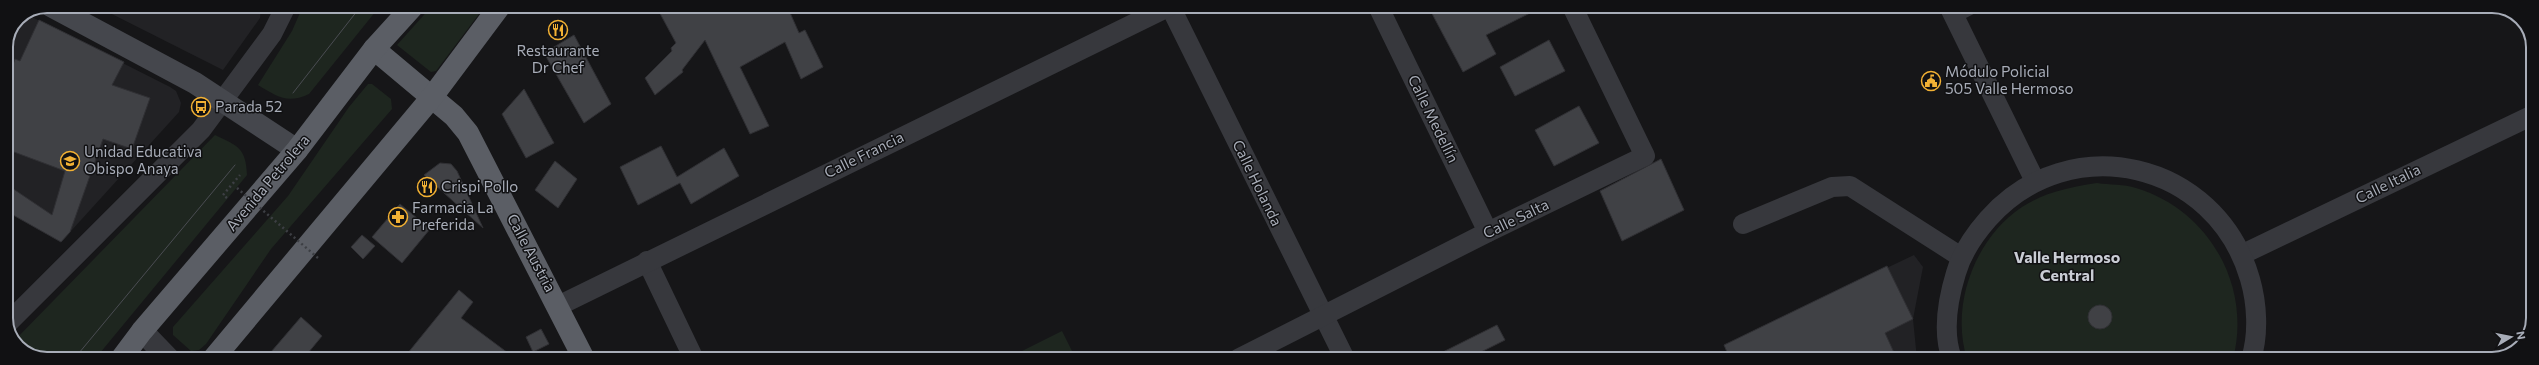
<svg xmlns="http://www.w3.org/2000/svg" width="2539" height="365" viewBox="0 0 2539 365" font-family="Commissioner,sans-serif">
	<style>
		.built { fill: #222225 }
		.green { fill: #1e261f }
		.building { fill: #404145; stroke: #303034 }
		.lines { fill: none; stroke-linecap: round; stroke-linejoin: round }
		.path { stroke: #3d3f44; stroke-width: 2.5; stroke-dasharray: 2 3; stroke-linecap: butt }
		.service { stroke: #37383d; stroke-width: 10 }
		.minor { stroke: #37383d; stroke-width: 20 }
		.tertiary { stroke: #37383d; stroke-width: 22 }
		.secondary { stroke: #45474d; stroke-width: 22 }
		.trunk { stroke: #5b5e65; stroke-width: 22 }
		.tram { stroke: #4a4c52; stroke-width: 1 }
		.path-bridge { stroke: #3d3f44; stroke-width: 2.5; stroke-dasharray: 2 3; stroke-linecap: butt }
		.labels { text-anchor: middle; stroke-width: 3; stroke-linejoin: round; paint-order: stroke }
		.poi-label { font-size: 15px; fill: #a8adb8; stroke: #111113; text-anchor: start }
		.street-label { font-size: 15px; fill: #a8adb8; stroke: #111113 }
		.neighbourhood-label { font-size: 16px; font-weight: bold; fill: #c9ccd4; stroke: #111113 }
		.rim { fill: none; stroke: #a8adb8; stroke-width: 2 }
	</style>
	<rect width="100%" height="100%" fill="#161618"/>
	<g class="built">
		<polygon points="96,6 261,6 260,18 223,70"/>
		<polygon points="26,14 170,87 176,91 181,103 179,112 61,242 6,211 6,47 18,18"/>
		<polygon points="1914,255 1923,267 1913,319 1917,359 1730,359 1724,345"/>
	</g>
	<g class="green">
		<path d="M303,6H380L309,94C287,104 278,97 258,85L292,31Z"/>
		<polygon points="432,6 485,6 436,71 431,72 397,45"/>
		<polygon points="368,84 372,84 391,99 392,109 271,249 206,344 199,350 191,351 173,335 173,327 288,196 349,107"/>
		<path d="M215,135C238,146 246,148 247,175L95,359H42L15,340Z"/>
		<path d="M2097,183C2110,185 2124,184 2136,188C2209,210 2252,286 2233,359H1967C1950,305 1975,238 2022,207C2045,192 2071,187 2097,183Z"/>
		<polygon points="1062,331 1076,359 1006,359"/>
	</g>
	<g class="building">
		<polygon points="656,6 787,6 799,33 805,30 823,67 801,79 785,42 740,67 769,126 750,134 705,40 682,70 683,72 655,95 645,78 672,51 671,48 676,43"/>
		<polygon points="1428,6 1544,6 1486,35 1496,54 1463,72"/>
		<polygon points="39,20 124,62 112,85 150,98 132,149 103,139 70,232 61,242 6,211 6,184 52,215 65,171 6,149 6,84 15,59 20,61"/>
		<polygon points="574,35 611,104 584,123 544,53"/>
		<polygon points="1549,40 1565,71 1515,96 1500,67"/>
		<polygon points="524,89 554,143 526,158 502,114"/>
		<polygon points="1579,106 1599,143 1554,166 1535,130"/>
		<polygon points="661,146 677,177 724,148 739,176 691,204 680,183 638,205 620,167"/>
		<polygon points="1661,159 1684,210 1622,241 1600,191"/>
		<polygon points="555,161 577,179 558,208 535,190"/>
		<polygon points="440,163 451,164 457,171 483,228 424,175"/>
		<polygon points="400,204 430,229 402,263 372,237"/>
		<polygon points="362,235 375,246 363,259 351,247"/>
		<polygon points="1887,266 1913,319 1885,333 1897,359 1730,359 1724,345"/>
		<polygon points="459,290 473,302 461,318 516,359 403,359"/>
		<circle cx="2100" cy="317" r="12"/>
		<polygon points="301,317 322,336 303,359 265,359"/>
		<polygon points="1497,325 1505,340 1467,359 1429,359"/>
		<polygon points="541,329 549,344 533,352 526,337"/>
	</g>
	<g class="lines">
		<polyline class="path" points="227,198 223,195 240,175"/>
		<polyline class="service" points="1955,18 1978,6"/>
		<g class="minor">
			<polyline points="1170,6 1345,359"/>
			<polyline points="1378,6 1488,232"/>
			<polyline points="1949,6 2035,181"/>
			<polyline points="1743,224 1832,187 1850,186 1961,257"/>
			<polyline points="2243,254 2533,115"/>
			<polyline points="647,261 694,359"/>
			<polyline points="558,306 1170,6"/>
			<polyline points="7,324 201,130 272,34 286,6"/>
			<polyline points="1238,359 1488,232 1645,156 1572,6"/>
			<path d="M1952,359C1942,332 1948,299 1956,273C1962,252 1974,235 1988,219C2070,127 2216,161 2250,279C2257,303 2259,334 2251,359"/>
		</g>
		<polyline class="tertiary" points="142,331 169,359"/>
		<polyline class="secondary" points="51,6 195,83 297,150"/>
		<g class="trunk">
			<polyline points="374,49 454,116 468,133 584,359"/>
			<polyline points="121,359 142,331 297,150 374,49 413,6"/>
			<polyline points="213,359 432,97 500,6"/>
		</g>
		<g class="tram">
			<polyline points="293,93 361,6"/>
			<polyline points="74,359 235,165"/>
		</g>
		<polyline class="path-bridge" points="237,188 318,258"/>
	</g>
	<defs>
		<g id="restaurant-ring" transform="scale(1)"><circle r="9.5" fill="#111113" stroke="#f2b134" stroke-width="1.5"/><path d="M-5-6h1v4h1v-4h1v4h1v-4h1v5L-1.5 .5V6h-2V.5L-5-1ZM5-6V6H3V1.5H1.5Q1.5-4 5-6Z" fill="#f2b134"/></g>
		<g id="civic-ring" transform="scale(1)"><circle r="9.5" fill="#111113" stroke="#f2b134" stroke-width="1.5"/><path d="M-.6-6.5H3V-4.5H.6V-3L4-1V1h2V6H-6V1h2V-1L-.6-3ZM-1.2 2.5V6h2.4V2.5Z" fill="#f2b134"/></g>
		<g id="bus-ring" transform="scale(1)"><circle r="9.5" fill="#111113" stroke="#f2b134" stroke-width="1.5"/><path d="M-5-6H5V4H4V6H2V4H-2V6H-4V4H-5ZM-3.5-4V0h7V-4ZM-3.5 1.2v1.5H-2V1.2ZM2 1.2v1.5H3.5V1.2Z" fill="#f2b134"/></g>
		<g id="school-ring" transform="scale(1)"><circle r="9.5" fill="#111113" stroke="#f2b134" stroke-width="1.5"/><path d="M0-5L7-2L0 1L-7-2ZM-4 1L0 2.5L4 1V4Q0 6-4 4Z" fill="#f2b134"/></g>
		<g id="pharmacy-ring" transform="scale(1)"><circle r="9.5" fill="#111113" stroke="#f2b134" stroke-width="1.5"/><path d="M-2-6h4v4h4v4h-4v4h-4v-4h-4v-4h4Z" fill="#f2b134"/></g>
	</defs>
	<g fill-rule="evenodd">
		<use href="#restaurant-ring" x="558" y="30"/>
		<use href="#civic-ring" x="1931" y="81"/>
		<use href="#bus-ring" x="201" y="107"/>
		<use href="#school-ring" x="70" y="161"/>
		<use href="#restaurant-ring" x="427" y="187"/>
		<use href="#pharmacy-ring" x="398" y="217"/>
	</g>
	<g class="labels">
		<g class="poi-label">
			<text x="558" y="56" text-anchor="middle">Restaurante<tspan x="558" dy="17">Dr Chef</tspan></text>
			<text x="1945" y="77">Módulo Policial<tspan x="1945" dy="17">505 Valle Hermoso</tspan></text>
			<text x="215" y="112">Parada 52</text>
			<text x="84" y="157">Unidad Educativa<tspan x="84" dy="17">Obispo Anaya</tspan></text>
			<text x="441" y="192">Crispi Pollo</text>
			<text x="412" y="213">Farmacia La<tspan x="412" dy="17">Preferida</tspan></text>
		</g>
		<g class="street-label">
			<text transform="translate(1433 119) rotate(64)" y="5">Calle Medellín</text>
			<text transform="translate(864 155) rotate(-26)" y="5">Calle Francia</text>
			<text transform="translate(268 183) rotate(-50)" y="5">Avenida Petrolera</text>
			<text transform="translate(1257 183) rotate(64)" y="5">Calle Holanda</text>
			<text transform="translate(2388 184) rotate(-26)" y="5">Calle Italia</text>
			<text transform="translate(1516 219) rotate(-26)" y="5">Calle Salta</text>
			<text transform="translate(531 253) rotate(62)" y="5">Calle Austria</text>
		</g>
		<g class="neighbourhood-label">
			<text x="2067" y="263">Valle Hermoso<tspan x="2067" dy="18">Central</tspan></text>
		</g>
	</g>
	<path d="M0 0H2539V365H0ZM47 13H2492A34 34 0 0 1 2526 47V318A34 34 0 0 1 2492 352H47A34 34 0 0 1 13 318V47A34 34 0 0 1 47 13Z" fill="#111113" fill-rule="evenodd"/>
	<path class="rim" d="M47 13H2492A34 34 0 0 1 2526 47V318A34 34 0 0 1 2492 352H47A34 34 0 0 1 13 318V47A34 34 0 0 1 47 13Z"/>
	<g transform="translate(2511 337) rotate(80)" stroke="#111113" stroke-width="3" paint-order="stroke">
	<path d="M0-3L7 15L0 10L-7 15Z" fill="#a8adb8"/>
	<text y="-6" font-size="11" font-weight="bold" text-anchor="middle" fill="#a8adb8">N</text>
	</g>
</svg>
